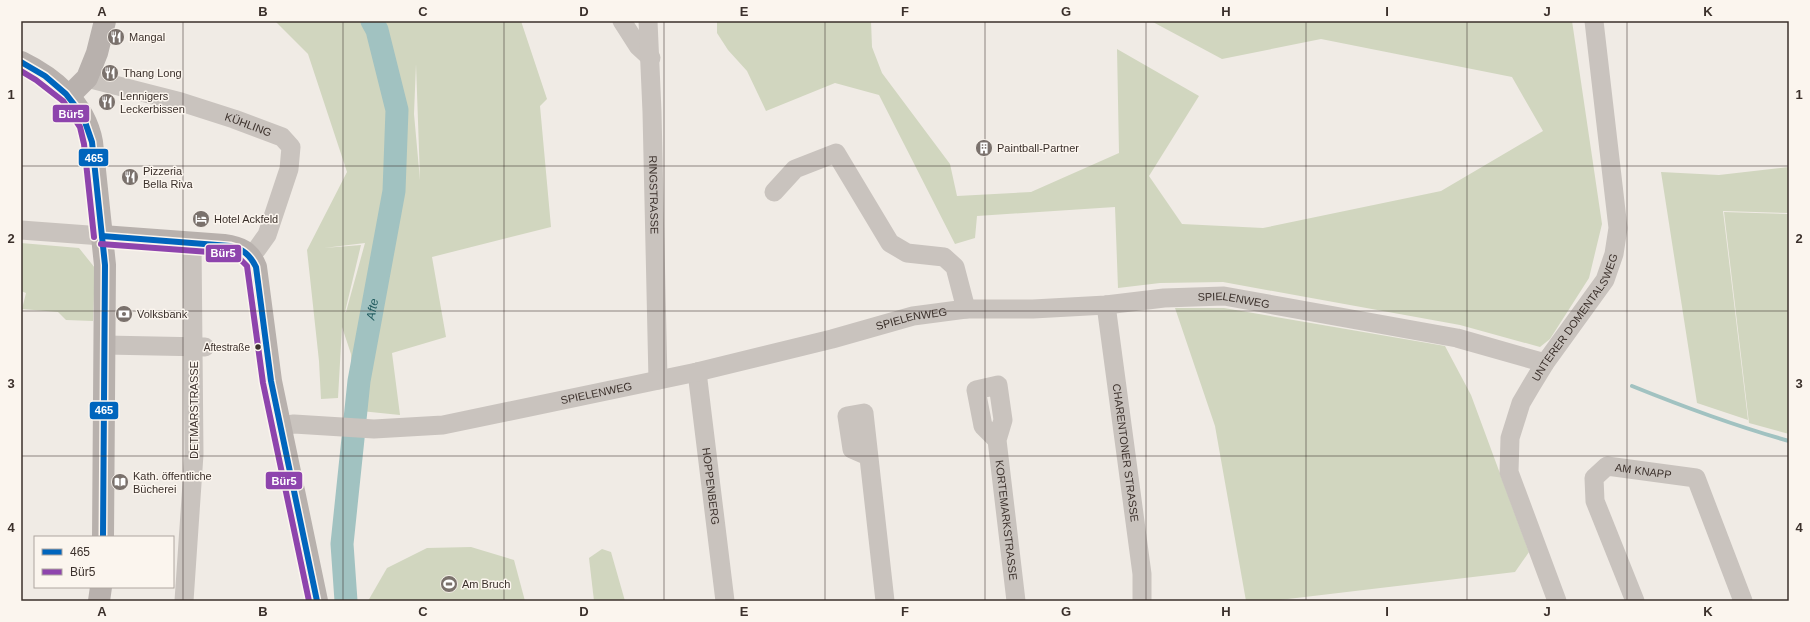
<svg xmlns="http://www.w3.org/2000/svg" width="1810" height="622" viewBox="0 0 1810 622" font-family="Arial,sans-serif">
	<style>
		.green { fill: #d1d6bf; fill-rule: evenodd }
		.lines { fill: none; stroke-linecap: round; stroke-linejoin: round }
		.stream { stroke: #a1c2c1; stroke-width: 4 }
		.river { stroke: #a1c2c1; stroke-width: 23 }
		.minor { stroke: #c9c3be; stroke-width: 19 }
		.major { stroke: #b8b1ad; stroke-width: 22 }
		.bus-1-casing { stroke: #fbf5ee; stroke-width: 9 }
		.bus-2-casing { stroke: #fbf5ee; stroke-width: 9 }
		.bus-1 { stroke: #0065bd; stroke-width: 6 }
		.bus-2 { stroke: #8e44ad; stroke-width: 6 }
		.grid { fill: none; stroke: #3b302b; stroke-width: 1; stroke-opacity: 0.55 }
		.bus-dot { fill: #3b302b; stroke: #fbf5ee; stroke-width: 1.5 }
		.labels { text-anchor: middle; stroke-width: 3; stroke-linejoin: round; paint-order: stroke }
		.bus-label { font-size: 10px; fill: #3b302b; stroke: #fbf5ee; text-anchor: end }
		.poi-label { font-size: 11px; fill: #3b302b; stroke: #fbf5ee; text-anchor: start }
		.street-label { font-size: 11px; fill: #3b302b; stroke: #fbf5ee }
		.water-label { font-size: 12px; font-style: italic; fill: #1f5a5e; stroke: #fbf5ee }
		.line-badge { stroke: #fbf5ee; stroke-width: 1.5 }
		.badge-label { font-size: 11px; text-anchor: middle; font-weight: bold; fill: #fff }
		.neatline { fill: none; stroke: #3b302b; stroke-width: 1.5 }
		.grid-label { font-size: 13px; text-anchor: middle; font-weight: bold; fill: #3b302b }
	</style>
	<rect width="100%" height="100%" fill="#f0ebe5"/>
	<g class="green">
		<path d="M275,21H521L547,99L540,106L551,227L432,257L446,337L392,353L400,415L351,410V354L342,327L338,398L321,399L319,361L307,250L347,172L308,54ZM416,64L420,179V180L414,114ZM365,243L346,312H345L361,245L324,248Z"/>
		<polygon points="717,21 871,21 872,47 882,73 950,164 957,196 1031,192 1119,153 1117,49 1199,96 1149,176 1182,224 1263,228 1441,191 1543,131 1512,77 1321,39 1222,59 1151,21 1572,21 1602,224 1589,278 1550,339 1540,347 1460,325 1223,282 1160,283 1118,288 1115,207 977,216 975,238 955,244 879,95 835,83 766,111 747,71 728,50 717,33"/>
		<polygon points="1789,167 1789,213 1723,211 1748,420 1697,403 1661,172 1719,175"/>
		<polygon points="1724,212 1789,214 1789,434 1749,423"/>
		<polygon points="21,243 79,248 95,268 93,321 66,320 58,312 22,309 26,293 21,291"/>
		<polygon points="1175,308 1224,308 1445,346 1471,395 1529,552 1515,572 1271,601 1246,601 1215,426"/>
		<polygon points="471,547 514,560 525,601 368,601 387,568 427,548"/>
		<polygon points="602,549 611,552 625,601 594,601 589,558"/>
	</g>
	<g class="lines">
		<path class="stream" d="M1632,386C1684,407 1735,426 1789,441"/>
		<path class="river" id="s1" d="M346,601L342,544L359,381L394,191L397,110L377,30L372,21"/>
		<g class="minor">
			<polyline points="622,21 638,46 651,58"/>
			<path id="s2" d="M648,21L652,112L658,380"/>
			<path id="s3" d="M87,78L181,102L234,119L282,137L291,147L289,169L267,235L257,249L249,254"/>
			<polyline points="774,192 795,169 836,153 890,243 907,253 944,257 955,267 966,309"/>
			<polyline points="21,230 102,236"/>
			<path id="s4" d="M1106,305L1142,574V601"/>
			<polyline points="105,345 205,347"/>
			<path id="s5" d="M697,372L725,601"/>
			<path id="s6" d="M281,426L294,424L374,429L443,425L697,372L832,339L913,316L966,309H1033L1106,305L1164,298L1224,296L1457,338L1545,363"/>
			<path id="s7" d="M997,440L983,426L976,390L998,385L1003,420L997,440L1016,601"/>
			<polyline points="868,456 852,449 847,416 864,413 885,601"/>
			<polyline points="184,601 194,454 192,243"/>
			<path id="s8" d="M1557,601L1509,472L1510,438L1521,403L1531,386L1545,363L1605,280L1614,254L1618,228L1594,21"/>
			<path id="s9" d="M1635,601L1595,501L1594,478L1607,466L1696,478L1743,601"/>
		</g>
		<g class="major">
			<path d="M21,62C54,78 85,104 92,142L105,265L103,537"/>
			<polyline points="69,96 87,78 97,53 105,21"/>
			<path d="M102,236L224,245C240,247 250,252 256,267L271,381L317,601"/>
			<polyline points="99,601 101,587"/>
		</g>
		<g class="bus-1-casing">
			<g id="bus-1">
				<polyline points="21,62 45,76 66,94 83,116 92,142 105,265 103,537"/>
				<path d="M102,236L230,246C243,249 250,255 256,267L271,381L317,601"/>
			</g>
		</g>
		<g class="bus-2-casing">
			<g id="bus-2">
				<polyline points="21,71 36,80 63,101 80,127 84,144 94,237"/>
				<polyline points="101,244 223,253 239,258 247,266 263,383 309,601"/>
			</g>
		</g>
		<use href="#bus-1" class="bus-1"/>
		<use href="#bus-2" class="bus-2"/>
	</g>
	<path class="grid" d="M183,21V601M343,21V601M504,21V601M664,21V601M825,21V601M985,21V601M1146,21V601M1306,21V601M1467,21V601M1627,21V601M21,166H1789M21,311H1789M21,456H1789"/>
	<defs>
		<g id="restaurant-disc" transform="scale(0.9)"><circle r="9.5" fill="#7a716c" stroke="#fbf5ee"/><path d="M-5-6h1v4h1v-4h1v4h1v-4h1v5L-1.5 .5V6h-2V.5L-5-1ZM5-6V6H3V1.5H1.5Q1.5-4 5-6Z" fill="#fff"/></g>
		<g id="building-disc" transform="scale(0.9)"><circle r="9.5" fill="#7a716c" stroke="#fbf5ee"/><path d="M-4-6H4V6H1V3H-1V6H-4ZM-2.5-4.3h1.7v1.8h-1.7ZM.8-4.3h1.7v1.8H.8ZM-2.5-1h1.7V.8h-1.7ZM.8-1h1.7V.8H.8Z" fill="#fff"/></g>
		<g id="hotel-disc" transform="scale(0.9)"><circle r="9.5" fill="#7a716c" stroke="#fbf5ee"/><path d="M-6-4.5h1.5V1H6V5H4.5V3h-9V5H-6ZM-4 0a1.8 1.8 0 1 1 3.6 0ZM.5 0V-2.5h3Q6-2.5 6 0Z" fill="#fff"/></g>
		<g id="bank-disc" transform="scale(0.9)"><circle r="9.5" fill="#7a716c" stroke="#fbf5ee"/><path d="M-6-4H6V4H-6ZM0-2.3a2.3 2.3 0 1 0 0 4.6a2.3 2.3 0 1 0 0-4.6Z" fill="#fff"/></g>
		<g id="library-disc" transform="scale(0.9)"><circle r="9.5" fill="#7a716c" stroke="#fbf5ee"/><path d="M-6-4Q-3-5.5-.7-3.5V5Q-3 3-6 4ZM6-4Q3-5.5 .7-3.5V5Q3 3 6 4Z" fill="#fff"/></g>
		<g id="stadium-disc" transform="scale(0.9)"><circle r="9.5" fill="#7a716c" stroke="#fbf5ee"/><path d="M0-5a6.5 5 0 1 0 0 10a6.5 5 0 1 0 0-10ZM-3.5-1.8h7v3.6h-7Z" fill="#fff"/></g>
	</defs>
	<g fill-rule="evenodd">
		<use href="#restaurant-disc" x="116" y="37"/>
		<use href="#restaurant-disc" x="110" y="73"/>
		<use href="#restaurant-disc" x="107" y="102"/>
		<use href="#building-disc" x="984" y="148"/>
		<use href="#restaurant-disc" x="130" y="177"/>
		<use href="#hotel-disc" x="201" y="219"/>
		<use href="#bank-disc" x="124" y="314"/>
		<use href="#library-disc" x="120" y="482"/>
		<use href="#stadium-disc" x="449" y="584"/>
	</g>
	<circle class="bus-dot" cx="258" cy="347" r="3.5"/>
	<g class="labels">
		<g class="bus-label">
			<text x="250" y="351">Aftestraße</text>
		</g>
		<g class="poi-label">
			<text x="129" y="41">Mangal</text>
			<text x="123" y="77">Thang Long</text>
			<text x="120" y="100">Lennigers<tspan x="120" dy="13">Leckerbissen</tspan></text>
			<text x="997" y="152">Paintball-Partner</text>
			<text x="143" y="175">Pizzeria<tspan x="143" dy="13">Bella Riva</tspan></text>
			<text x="214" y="223">Hotel Ackfeld</text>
			<text x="137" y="318">Volksbank</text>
			<text x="133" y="480">Kath. öffentliche<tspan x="133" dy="13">Bücherei</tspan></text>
			<text x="462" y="588">Am Bruch</text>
		</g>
		<g class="street-label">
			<text dy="4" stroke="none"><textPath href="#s3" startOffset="168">KÜHLING</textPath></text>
			<text dy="4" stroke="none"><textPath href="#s2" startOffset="174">RINGSTRASSE</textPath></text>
			<text dy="4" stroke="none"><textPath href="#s6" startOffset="967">SPIELENWEG</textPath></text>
			<text dy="4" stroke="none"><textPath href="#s8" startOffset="310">UNTERER DOMENTALSWEG</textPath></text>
			<text dy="4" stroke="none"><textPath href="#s6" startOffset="643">SPIELENWEG</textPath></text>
			<text dy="4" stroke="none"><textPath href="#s6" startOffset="319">SPIELENWEG</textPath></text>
			<text transform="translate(194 410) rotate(-90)" y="4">DETMARSTRASSE</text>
			<text dy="4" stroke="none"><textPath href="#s4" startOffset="149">CHARENTONER STRASSE</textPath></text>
			<text dy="4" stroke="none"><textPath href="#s9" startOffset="185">AM KNAPP</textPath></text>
			<text dy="4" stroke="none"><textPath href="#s5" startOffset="115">HOPPENBERG</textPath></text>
			<text dy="4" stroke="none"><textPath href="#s7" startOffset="216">KORTEMARKSTRASSE</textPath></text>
		</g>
		<g class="water-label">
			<text dy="4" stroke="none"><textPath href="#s1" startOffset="294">Afte</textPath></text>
		</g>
	</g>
	<g class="line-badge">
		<rect x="52" y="104" width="38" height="19" rx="4" fill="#8e44ad"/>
		<rect x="78" y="148" width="31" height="19" rx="4" fill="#0065bd"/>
		<rect x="205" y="244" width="37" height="19" rx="4" fill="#8e44ad"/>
		<rect x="89" y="401" width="30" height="19" rx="4" fill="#0065bd"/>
		<rect x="265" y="471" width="38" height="19" rx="4" fill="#8e44ad"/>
	</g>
	<g class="badge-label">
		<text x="71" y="118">Bür5</text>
		<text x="94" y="162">465</text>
		<text x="223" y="257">Bür5</text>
		<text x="104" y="414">465</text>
		<text x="284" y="485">Bür5</text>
	</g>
	<rect width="1810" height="622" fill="none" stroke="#fbf5ee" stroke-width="44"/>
	<rect x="34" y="536" width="140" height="52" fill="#fbf5ee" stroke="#aea6a0"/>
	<rect x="42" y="549" width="20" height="6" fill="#0065bd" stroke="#aea6a0"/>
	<text x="70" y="556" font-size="12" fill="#3b302b">465</text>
	<rect x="42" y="569" width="20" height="6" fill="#8e44ad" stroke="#aea6a0"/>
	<text x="70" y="576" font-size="12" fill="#3b302b">Bür5</text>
	<rect x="22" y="22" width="1766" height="578" class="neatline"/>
	<g class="grid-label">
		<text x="102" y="16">A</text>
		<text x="263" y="16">B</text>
		<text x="423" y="16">C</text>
		<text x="584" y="16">D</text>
		<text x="744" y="16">E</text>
		<text x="905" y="16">F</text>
		<text x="1066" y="16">G</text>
		<text x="1226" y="16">H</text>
		<text x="1387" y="16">I</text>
		<text x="1547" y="16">J</text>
		<text x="1708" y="16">K</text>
		<text x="11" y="99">1</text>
		<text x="1799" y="99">1</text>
		<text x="11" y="243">2</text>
		<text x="1799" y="243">2</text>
		<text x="11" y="388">3</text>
		<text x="1799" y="388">3</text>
		<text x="11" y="532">4</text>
		<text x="1799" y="532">4</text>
		<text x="102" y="616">A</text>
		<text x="263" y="616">B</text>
		<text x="423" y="616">C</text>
		<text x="584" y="616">D</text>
		<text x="744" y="616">E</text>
		<text x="905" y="616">F</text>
		<text x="1066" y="616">G</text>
		<text x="1226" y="616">H</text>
		<text x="1387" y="616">I</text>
		<text x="1547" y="616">J</text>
		<text x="1708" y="616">K</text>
	</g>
</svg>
